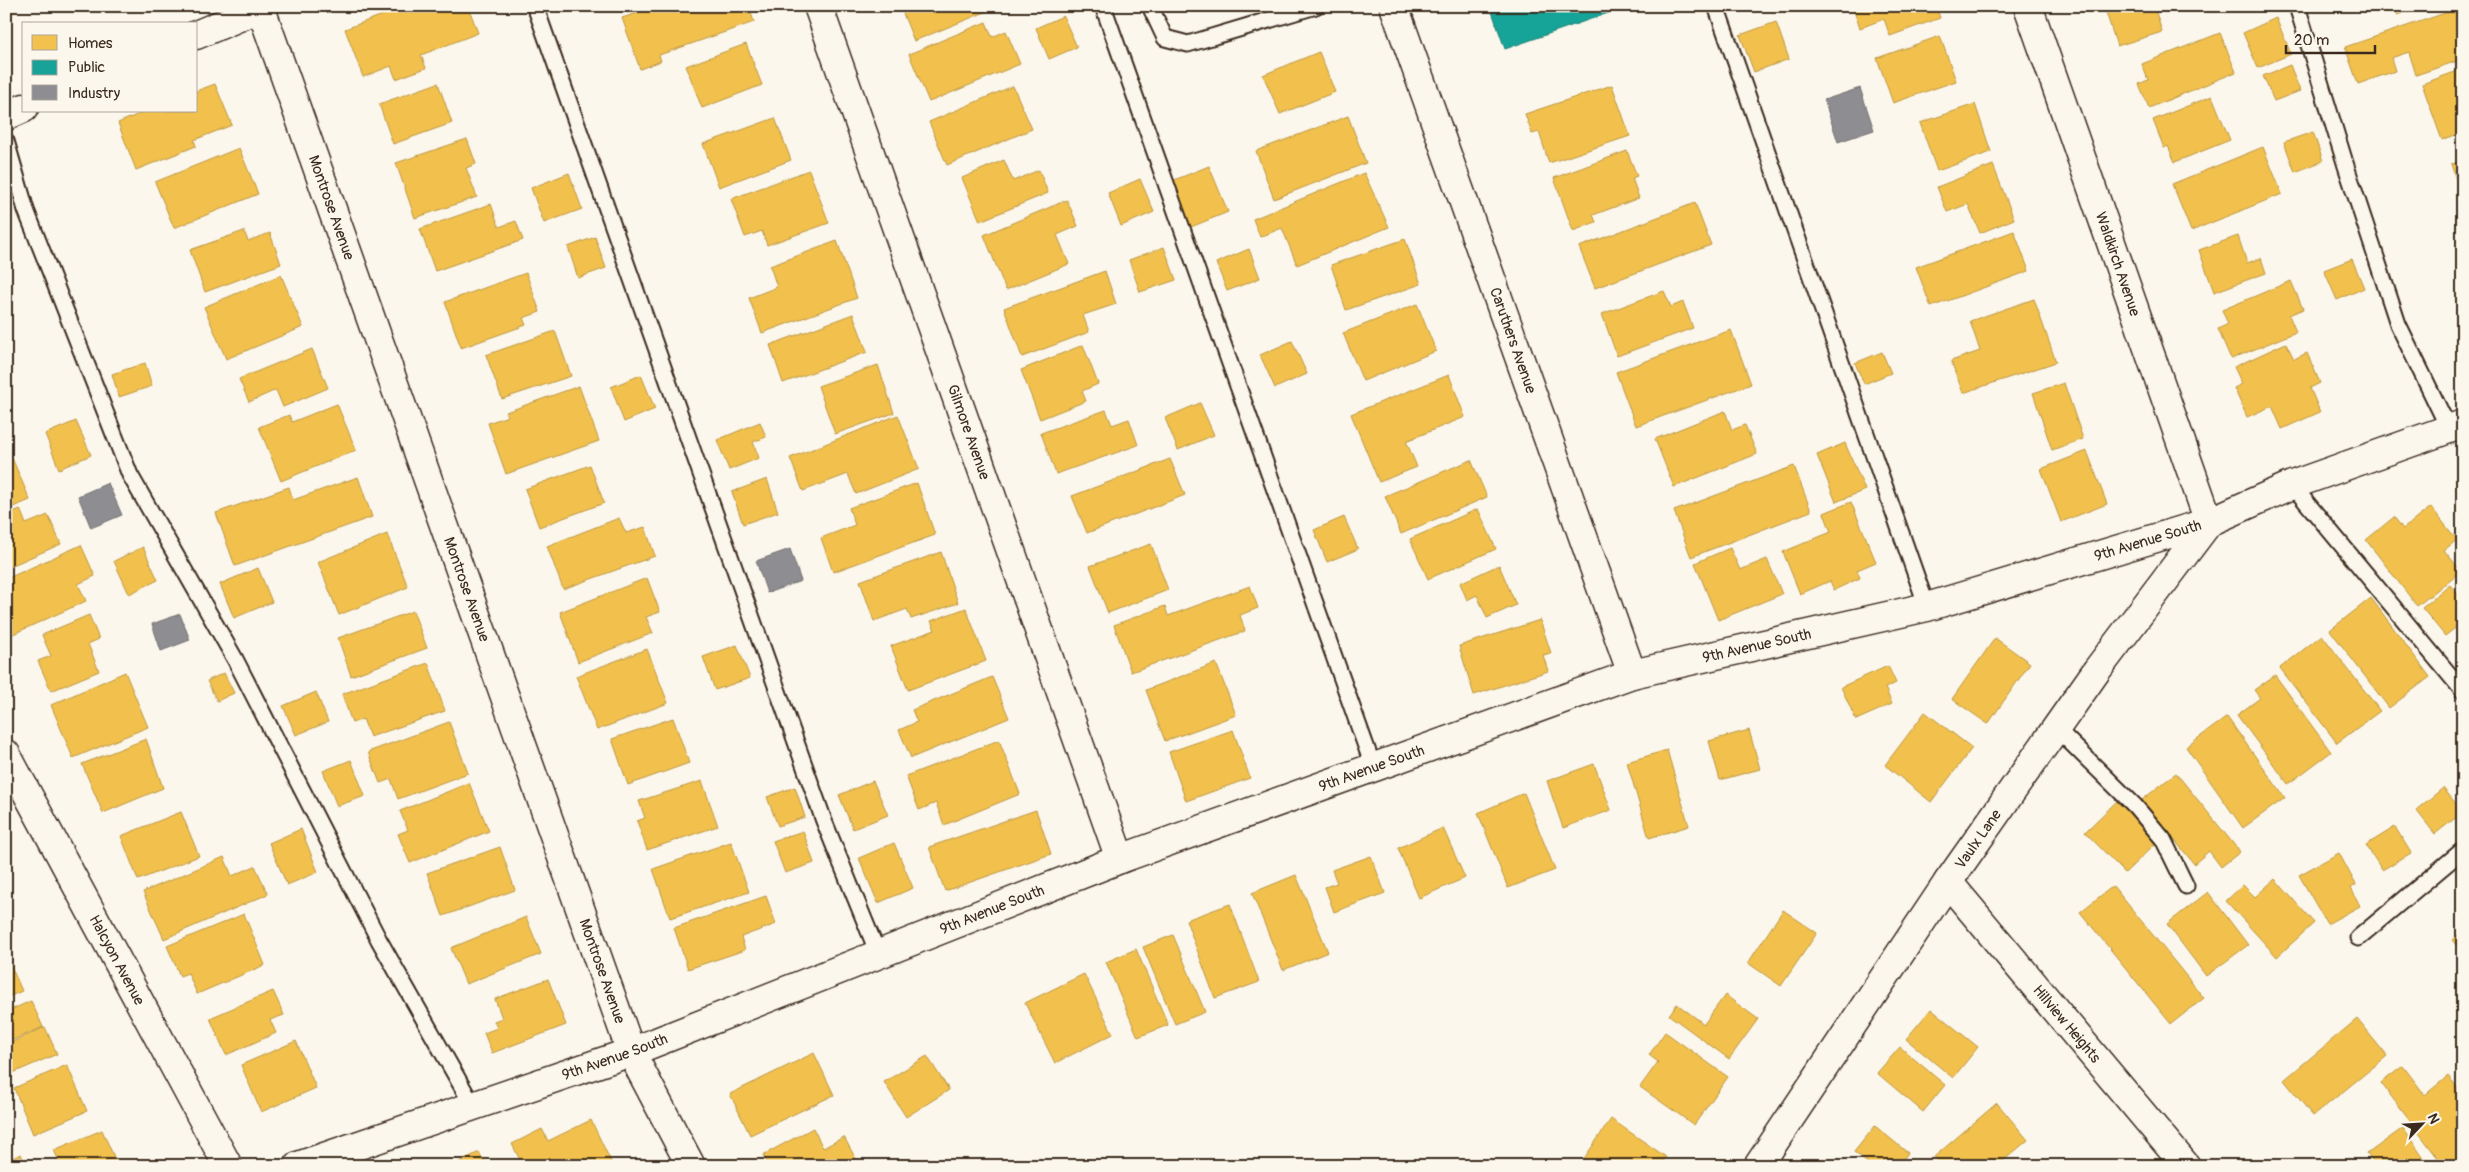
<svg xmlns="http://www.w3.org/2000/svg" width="2469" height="1172" viewBox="0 0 2469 1172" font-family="Pangolin,sans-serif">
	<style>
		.homes { fill: #f2c14e; stroke: #bb9440 }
		.public { fill: #17a398; stroke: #227f73 }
		.industry { fill: #8d8d92; stroke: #746f6f }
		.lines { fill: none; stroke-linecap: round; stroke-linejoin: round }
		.lane-casing { stroke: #3b2a1e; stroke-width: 19 }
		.street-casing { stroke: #3b2a1e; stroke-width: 31 }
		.secondary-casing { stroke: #3b2a1e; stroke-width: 31 }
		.lane { stroke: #fbf7ec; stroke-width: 15 }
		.street { stroke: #fbf7ec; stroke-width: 28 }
		.secondary { stroke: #fbf7ec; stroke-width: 28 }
		.labels { text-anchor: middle; stroke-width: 5; stroke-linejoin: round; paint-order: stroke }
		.street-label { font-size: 15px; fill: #3b2a1e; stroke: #fbf7ec }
	</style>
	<rect width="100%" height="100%" fill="#fbf7ec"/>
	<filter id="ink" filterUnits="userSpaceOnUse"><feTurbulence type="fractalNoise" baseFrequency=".02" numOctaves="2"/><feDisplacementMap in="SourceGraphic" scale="10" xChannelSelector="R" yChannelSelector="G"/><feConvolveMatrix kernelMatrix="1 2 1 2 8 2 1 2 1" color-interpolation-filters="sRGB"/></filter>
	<g filter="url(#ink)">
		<g class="homes">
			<polygon points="407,6 468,6 478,33 421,55 426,68 396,79 391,66 363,77 345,29"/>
			<polygon points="658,6 749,6 754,22 659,55 661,61 640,69 622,18"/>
			<polygon points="900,6 1000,6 914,41"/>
			<polygon points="1852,6 1936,6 1940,18 1890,36 1884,19 1860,28"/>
			<polygon points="2104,6 2154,6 2162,32 2117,46"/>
			<polygon points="2394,6 2422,6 2397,15"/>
			<polygon points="2463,7 2463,59 2416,75 2409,52 2391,58 2395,71 2358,84 2345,47"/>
			<polygon points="1063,16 1077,47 1049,59 1036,28"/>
			<polygon points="2276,18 2291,54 2258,68 2243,33"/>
			<polygon points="986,22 992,37 1006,31 1020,64 929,102 909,54"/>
			<polygon points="1776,22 1789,59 1754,72 1740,35"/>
			<polygon points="2220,33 2236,72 2149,108 2139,84 2148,80 2142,64"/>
			<polygon points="1940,36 1956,81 1893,103 1877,58"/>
			<polygon points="746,44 762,85 702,108 686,66"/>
			<polygon points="1319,52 1335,92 1280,114 1263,75"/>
			<polygon points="2290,65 2300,91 2274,101 2263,76"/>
			<polygon points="2463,69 2463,132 2442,140 2422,84"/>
			<polygon points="438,83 452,123 393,144 379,104"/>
			<polygon points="215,84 232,125 194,140 196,146 136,170 118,123 146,111 196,111 196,91"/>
			<polygon points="1612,85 1630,136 1549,163 1539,132 1532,134 1525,114"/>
			<polygon points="1013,86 1032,129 947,165 929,122"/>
			<polygon points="2212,96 2230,140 2175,162 2168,146 2164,148 2153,120"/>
			<polygon points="1975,104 1991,152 1937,171 1920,123"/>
			<polygon points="1348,116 1366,163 1274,199 1256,151"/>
			<polygon points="775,118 791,160 719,187 703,144"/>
			<polygon points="2313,132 2323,161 2295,172 2284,142"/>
			<polygon points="467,139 476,164 466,168 477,197 415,218 396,163"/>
			<polygon points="2263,147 2282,194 2191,231 2172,184"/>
			<polygon points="239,148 258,194 174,228 155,182"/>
			<polygon points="1627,151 1637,176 1632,178 1639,198 1593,215 1596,222 1573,231 1554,178"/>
			<polygon points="1004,160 1013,181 1039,170 1048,193 980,221 962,178"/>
			<polygon points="2463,161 2463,202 2451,164"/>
			<polygon points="1993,165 2014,219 1980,233 1968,204 1947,212 1937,187"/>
			<polygon points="1209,166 1228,212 1191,227 1172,181"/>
			<polygon points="809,170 829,223 767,245 762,231 745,237 731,199"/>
			<polygon points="569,173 582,209 544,223 531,188"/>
			<polygon points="1364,173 1389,227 1297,265 1282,228 1260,237 1253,219"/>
			<polygon points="1140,179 1154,212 1121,226 1108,193"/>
			<polygon points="1067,200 1078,226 1057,235 1069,264 1006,290 984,235"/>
			<polygon points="1695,203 1711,245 1595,288 1579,247"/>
			<polygon points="491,204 499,227 516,221 523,240 435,271 420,229"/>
			<polygon points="244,231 248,241 270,233 281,264 205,292 190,250"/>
			<polygon points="2014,231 2029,271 1931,307 1916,267"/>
			<polygon points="2238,236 2247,263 2261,258 2266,273 2214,292 2199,250"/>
			<polygon points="595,237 606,268 578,278 568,247"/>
			<polygon points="1405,239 1421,284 1346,310 1331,265"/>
			<polygon points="837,241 857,298 762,333 749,298 777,287 770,266"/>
			<polygon points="1164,247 1176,280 1140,292 1129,260"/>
			<polygon points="1249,249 1260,278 1227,291 1216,263"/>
			<polygon points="2352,259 2364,288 2337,300 2324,270"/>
			<polygon points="1105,271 1116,304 1083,315 1089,332 1022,357 1004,308"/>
			<polygon points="526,273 540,312 523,318 526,325 461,348 445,302"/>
			<polygon points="281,275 303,327 226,359 204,307"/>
			<polygon points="2291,281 2303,309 2289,315 2296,332 2231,359 2218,329 2228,324 2222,310"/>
			<polygon points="1664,291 1671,307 1683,302 1693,328 1617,356 1602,314"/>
			<polygon points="2034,299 2056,362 1963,393 1951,361 1980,351 1970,321"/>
			<polygon points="1417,304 1436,351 1363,381 1343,333"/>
			<polygon points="853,314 867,352 783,383 770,345"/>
			<polygon points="1731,330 1751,384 1636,426 1616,372"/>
			<polygon points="555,331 571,376 502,399 486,355"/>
			<polygon points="1292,341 1307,374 1275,388 1260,355"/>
			<polygon points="2286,343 2294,359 2307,353 2320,383 2310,388 2320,412 2282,429 2272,406 2247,417 2234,388 2242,384 2234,367"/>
			<polygon points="1083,345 1098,384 1082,391 1086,401 1040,419 1021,370"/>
			<polygon points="312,349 328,388 283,407 276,390 249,402 239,379"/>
			<polygon points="1882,352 1891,373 1864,384 1855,363"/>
			<polygon points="145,363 152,386 119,397 112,374"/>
			<polygon points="878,365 894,413 835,434 818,386"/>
			<polygon points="641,375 655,409 624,422 611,387"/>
			<polygon points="1449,375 1465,417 1406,441 1417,467 1379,482 1351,414"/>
			<polygon points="2064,383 2083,439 2052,450 2033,393"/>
			<polygon points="579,386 599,441 506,474 488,423 508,416 506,412"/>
			<polygon points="1200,403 1214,435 1178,450 1165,418"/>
			<polygon points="337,404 356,450 281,481 259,427 289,415 292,422"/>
			<polygon points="1106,410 1112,425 1129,419 1138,445 1056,474 1041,433"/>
			<polygon points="1725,411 1732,430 1745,425 1757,454 1674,487 1655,439"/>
			<polygon points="898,415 919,469 856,494 848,474 803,491 790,458"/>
			<polygon points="76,421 91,455 59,469 45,434"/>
			<polygon points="760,422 766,437 753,442 759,458 729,470 717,440"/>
			<polygon points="1845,443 1865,490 1836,502 1817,455"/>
			<polygon points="9,451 30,500 6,510 6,452"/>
			<polygon points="2087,451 2107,504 2061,522 2041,469"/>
			<polygon points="1170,459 1185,495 1087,533 1072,496"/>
			<polygon points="1471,460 1487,497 1401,534 1385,496"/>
			<polygon points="590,465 604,503 539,527 525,489"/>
			<polygon points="1794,466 1811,511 1691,557 1674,511"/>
			<polygon points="358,477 372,517 235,566 216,513 289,487 293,500"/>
			<polygon points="767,479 778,512 743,524 732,492"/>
			<polygon points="917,483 935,535 833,572 821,538 855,525 849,508"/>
			<polygon points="1851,502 1876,562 1857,570 1860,578 1834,590 1830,581 1800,594 1783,552 1831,532 1824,513"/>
			<polygon points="2431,507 2457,540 2444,550 2461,571 2417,606 2366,540 2394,517 2403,529"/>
			<polygon points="20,509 26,524 48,515 61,544 6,568 6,515"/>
			<polygon points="1478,509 1496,549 1428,579 1410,539"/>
			<polygon points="1344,517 1358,549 1327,562 1314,530"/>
			<polygon points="619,518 626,533 645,527 655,556 563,589 547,546"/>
			<polygon points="387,534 408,587 339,615 318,562"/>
			<polygon points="1151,544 1168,590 1108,613 1090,566"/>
			<polygon points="81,545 95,576 78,584 86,601 11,635 6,625 6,579"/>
			<polygon points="143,547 158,580 129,594 114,561"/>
			<polygon points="1730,548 1740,570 1767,559 1782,594 1718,620 1695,563"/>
			<polygon points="941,552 958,603 911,619 907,609 874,621 860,581"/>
			<polygon points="1499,565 1516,605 1487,618 1477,595 1467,600 1460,583"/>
			<polygon points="258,568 272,602 234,618 220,584"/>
			<polygon points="647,578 660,612 646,617 653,633 578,662 560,612"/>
			<polygon points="2450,585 2463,600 2463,622 2445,636 2422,608"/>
			<polygon points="1250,586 1258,608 1240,615 1245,631 1131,672 1114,625 1165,606 1168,616"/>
			<polygon points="2371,598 2430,677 2389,708 2330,630"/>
			<polygon points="966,608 986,661 908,690 891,646 935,630 931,621"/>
			<polygon points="413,611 427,648 351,676 338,638"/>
			<polygon points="89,615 99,639 88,644 99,671 51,691 38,661 51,656 42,635"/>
			<polygon points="1540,620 1551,653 1543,655 1548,671 1474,695 1459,646"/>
			<polygon points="2322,635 2380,711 2337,743 2280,668"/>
			<polygon points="1995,638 2030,663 1988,724 1952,699"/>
			<polygon points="737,645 750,678 715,690 703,657"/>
			<polygon points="647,649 668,703 597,730 576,676"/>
			<polygon points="428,663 445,711 370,737 363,719 352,723 342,694"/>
			<polygon points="1216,663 1236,715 1165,741 1146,690"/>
			<polygon points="1888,666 1896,683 1885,688 1892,704 1856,720 1841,687"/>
			<polygon points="125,672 148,727 73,758 51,705"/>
			<polygon points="224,673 234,693 217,701 207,681"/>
			<polygon points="2275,675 2331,752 2288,784 2237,715 2260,698 2254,690"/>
			<polygon points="992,677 1009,718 911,758 899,730 917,722 912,710"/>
			<polygon points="316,692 328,722 296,735 283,706"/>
			<polygon points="1925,712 1972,748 1931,802 1885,765"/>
			<polygon points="2227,717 2285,798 2243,828 2186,747"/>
			<polygon points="673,718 689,763 628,785 612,739"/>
			<polygon points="449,722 468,773 398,799 391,779 380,783 368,752"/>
			<polygon points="1233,730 1250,778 1186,801 1169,752"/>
			<polygon points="1749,730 1760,769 1720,780 1709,741"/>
			<polygon points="146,739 163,788 103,813 82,764"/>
			<polygon points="999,740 1020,794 944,825 936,803 919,810 906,776"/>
			<polygon points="1667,750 1689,826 1649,838 1627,762"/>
			<polygon points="351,760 365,796 337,806 323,771"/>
			<polygon points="1594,764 1611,810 1563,828 1547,781"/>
			<polygon points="2176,773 2240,852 2221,867 2209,851 2194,864 2142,800"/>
			<polygon points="702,781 718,826 647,850 637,821 645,818 639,801"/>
			<polygon points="873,781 888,815 853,829 839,795"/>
			<polygon points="469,783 489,831 410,863 398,834 408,830 400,811"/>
			<polygon points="795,787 805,817 778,826 767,797"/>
			<polygon points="2443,788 2463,812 2435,834 2416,810"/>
			<polygon points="1524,793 1555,870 1508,888 1478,813"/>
			<polygon points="2119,799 2159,840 2125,873 2085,832"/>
			<polygon points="1036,810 1051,854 945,891 929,847"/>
			<polygon points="181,812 199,856 138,880 121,836"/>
			<polygon points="2395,827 2411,853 2382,870 2366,845"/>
			<polygon points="1443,828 1465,878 1419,898 1398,848"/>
			<polygon points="301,829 318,872 287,885 269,843"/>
			<polygon points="803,831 814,863 785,873 773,841"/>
			<polygon points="731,842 749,892 670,918 653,869"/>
			<polygon points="894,843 913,888 878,903 859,858"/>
			<polygon points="500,847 515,890 443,916 427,873"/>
			<polygon points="2339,853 2356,885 2351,888 2360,906 2327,924 2299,875"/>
			<polygon points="1371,856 1385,893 1334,912 1325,887 1337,883 1332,870"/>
			<polygon points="224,857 232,876 255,866 268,894 164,939 143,892"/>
			<polygon points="1296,875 1328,952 1283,970 1252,893"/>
			<polygon points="2275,879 2314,923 2277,957 2226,901 2243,885 2255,897"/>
			<polygon points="2113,886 2204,998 2171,1024 2080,912"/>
			<polygon points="2208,892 2248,945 2206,976 2167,924"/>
			<polygon points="766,896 776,924 741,937 745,950 688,969 674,928"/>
			<polygon points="1230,904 1259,982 1215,998 1186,920"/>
			<polygon points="1783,910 1817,933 1781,986 1748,963"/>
			<polygon points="244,914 265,965 197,994 188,973 180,976 167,946"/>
			<polygon points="526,917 541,954 466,984 451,948"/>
			<polygon points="2463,931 2463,953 2452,940"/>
			<polygon points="1173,935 1205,1012 1175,1024 1143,947"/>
			<polygon points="1136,949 1168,1025 1138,1037 1106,962"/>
			<polygon points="6,955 22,991 6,998"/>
			<polygon points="1084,974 1113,1034 1055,1063 1025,1003"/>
			<polygon points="548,979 566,1025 492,1053 484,1033 497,1028 494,1021 502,1018 495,999"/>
			<polygon points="273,991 284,1015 270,1020 276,1033 226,1055 210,1018"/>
			<polygon points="1725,995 1758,1019 1729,1059 1669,1015 1677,1004 1704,1024"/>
			<polygon points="31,1001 43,1027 6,1043 6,1012"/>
			<polygon points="1931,1009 1978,1047 1953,1078 1906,1039"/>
			<polygon points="2357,1019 2387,1056 2313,1116 2284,1080"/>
			<polygon points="45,1027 57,1054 6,1076 6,1045"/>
			<polygon points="1665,1032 1728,1077 1694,1125 1640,1087 1658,1062 1649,1055"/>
			<polygon points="296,1041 316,1088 261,1112 241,1065"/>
			<polygon points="1900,1047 1945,1085 1923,1112 1877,1073"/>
			<polygon points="814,1053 834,1095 750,1135 730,1094"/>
			<polygon points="927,1056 949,1090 906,1117 884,1082"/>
			<polygon points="67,1065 87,1111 33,1134 14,1088"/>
			<polygon points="2403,1066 2425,1095 2448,1076 2463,1094 2463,1166 2444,1166 2381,1083"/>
			<polygon points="1997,1103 2028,1140 1997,1166 1941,1166 1934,1157"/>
			<polygon points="1611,1119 1666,1157 1660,1166 1585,1166 1581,1163"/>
			<polygon points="591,1120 613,1166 523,1166 512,1144 542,1129 548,1141"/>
			<polygon points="1875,1126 1908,1153 1898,1166 1871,1166 1854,1152"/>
			<polygon points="813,1128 823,1148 844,1137 858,1163 852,1166 769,1166 763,1155"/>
			<polygon points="2403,1128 2429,1166 2376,1166 2367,1154"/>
			<polygon points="102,1130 118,1166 61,1166 54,1150"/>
			<polygon points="479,1152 486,1166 452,1166"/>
			<polygon points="21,1154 26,1166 6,1166 6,1161"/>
		</g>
		<polygon class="public" points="1490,6 1612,6 1614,11 1505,49"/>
		<g class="industry">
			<polygon points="1860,88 1874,130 1838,142 1824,100"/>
			<polygon points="108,483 122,515 91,528 78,496"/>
			<polygon points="790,549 801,581 767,593 756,561"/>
			<polygon points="180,614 190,640 161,651 152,624"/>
		</g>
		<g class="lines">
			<g class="lane-casing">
				<g id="lane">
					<polyline points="535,6 824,821 879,956"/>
					<polyline points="1103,6 1374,769"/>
					<polyline points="1150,6 1165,38 1188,44 1316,6"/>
					<polyline points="1716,6 1927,607"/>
					<polyline points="2297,6 2346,166 2398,324 2449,429"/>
					<polyline points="6,141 26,210 130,475 235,659 379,940 473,1106"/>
					<polyline points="2292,485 2463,691"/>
					<polyline points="2056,728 2135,806 2163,839 2186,886"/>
					<polyline points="2358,938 2463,850"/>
				</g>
			</g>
			<g class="street-casing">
				<g id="street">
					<path id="s1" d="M260,6L631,1052L691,1166"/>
					<path id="s2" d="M818,6L1120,859"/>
					<path id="s3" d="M1394,6L1632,674"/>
					<path id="s4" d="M6,754L228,1166"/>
					<path id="s5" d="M1948,882L2186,1166"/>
					<path id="s6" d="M298,1166L631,1052L1120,859L1632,674L1927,607L2209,522L2292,485L2463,424"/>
					<path id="s7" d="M1758,1166L1948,882L2097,670L2209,522L2028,6"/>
				</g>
			</g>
			<g class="secondary-casing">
				<g id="secondary">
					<polyline points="196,35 265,6"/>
					<polyline points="6,116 24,108"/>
				</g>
			</g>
			<use href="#lane" class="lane"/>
			<use href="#street" class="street"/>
			<use href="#secondary" class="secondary"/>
		</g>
	</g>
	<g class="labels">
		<g class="street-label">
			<text dy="5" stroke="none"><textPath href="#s1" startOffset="214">Montrose Avenue</textPath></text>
			<text transform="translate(2118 264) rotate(71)" y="5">Waldkirch Avenue</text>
			<text dy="5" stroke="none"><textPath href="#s3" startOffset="355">Caruthers Avenue</textPath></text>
			<text dy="5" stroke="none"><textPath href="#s2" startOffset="452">Gilmore Avenue</textPath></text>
			<text dy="5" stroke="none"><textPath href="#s6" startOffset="1955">9th Avenue South</textPath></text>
			<text dy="5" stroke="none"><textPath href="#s1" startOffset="619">Montrose Avenue</textPath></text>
			<text dy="5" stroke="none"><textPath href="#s6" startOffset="1550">9th Avenue South</textPath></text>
			<text dy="5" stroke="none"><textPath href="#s6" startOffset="1145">9th Avenue South</textPath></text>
			<text dy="5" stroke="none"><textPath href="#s7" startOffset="394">Vaulx Lane</textPath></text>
			<text dy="5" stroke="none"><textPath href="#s6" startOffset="740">9th Avenue South</textPath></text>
			<text dy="5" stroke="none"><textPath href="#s4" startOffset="234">Halcyon Avenue</textPath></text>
			<text dy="5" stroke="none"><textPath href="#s1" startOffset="1024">Montrose Avenue</textPath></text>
			<text dy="5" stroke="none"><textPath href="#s5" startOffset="185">Hillview Heights</textPath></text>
			<text dy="5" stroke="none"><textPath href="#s6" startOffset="335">9th Avenue South</textPath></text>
		</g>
	</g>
	<rect width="2469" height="1172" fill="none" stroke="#fbf7ec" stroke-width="25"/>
	<rect x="12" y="12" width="2444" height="1147" fill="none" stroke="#3b2a1e" stroke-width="2" filter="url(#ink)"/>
	<rect x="22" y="22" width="175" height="90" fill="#fbf7ec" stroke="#aea59a"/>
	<rect x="32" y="35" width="25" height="15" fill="#f2c14e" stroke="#aea59a"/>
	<text x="68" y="48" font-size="15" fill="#3b2a1e">Homes</text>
	<rect x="32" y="60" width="25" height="15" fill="#17a398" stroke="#aea59a"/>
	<text x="68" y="72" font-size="15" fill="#3b2a1e">Public</text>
	<rect x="32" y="85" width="25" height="15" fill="#8d8d92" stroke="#aea59a"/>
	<text x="68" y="98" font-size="15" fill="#3b2a1e">Industry</text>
	<g transform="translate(2422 1124) rotate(65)" stroke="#fbf7ec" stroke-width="4" paint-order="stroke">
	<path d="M0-4L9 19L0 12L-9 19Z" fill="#3b2a1e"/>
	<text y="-8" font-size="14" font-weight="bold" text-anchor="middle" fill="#3b2a1e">N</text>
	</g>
	<path d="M2286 45v8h89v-8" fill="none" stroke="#3b2a1e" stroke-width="2.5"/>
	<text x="2294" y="45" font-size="15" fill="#3b2a1e" stroke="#fbf7ec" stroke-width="4" paint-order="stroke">20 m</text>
</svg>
